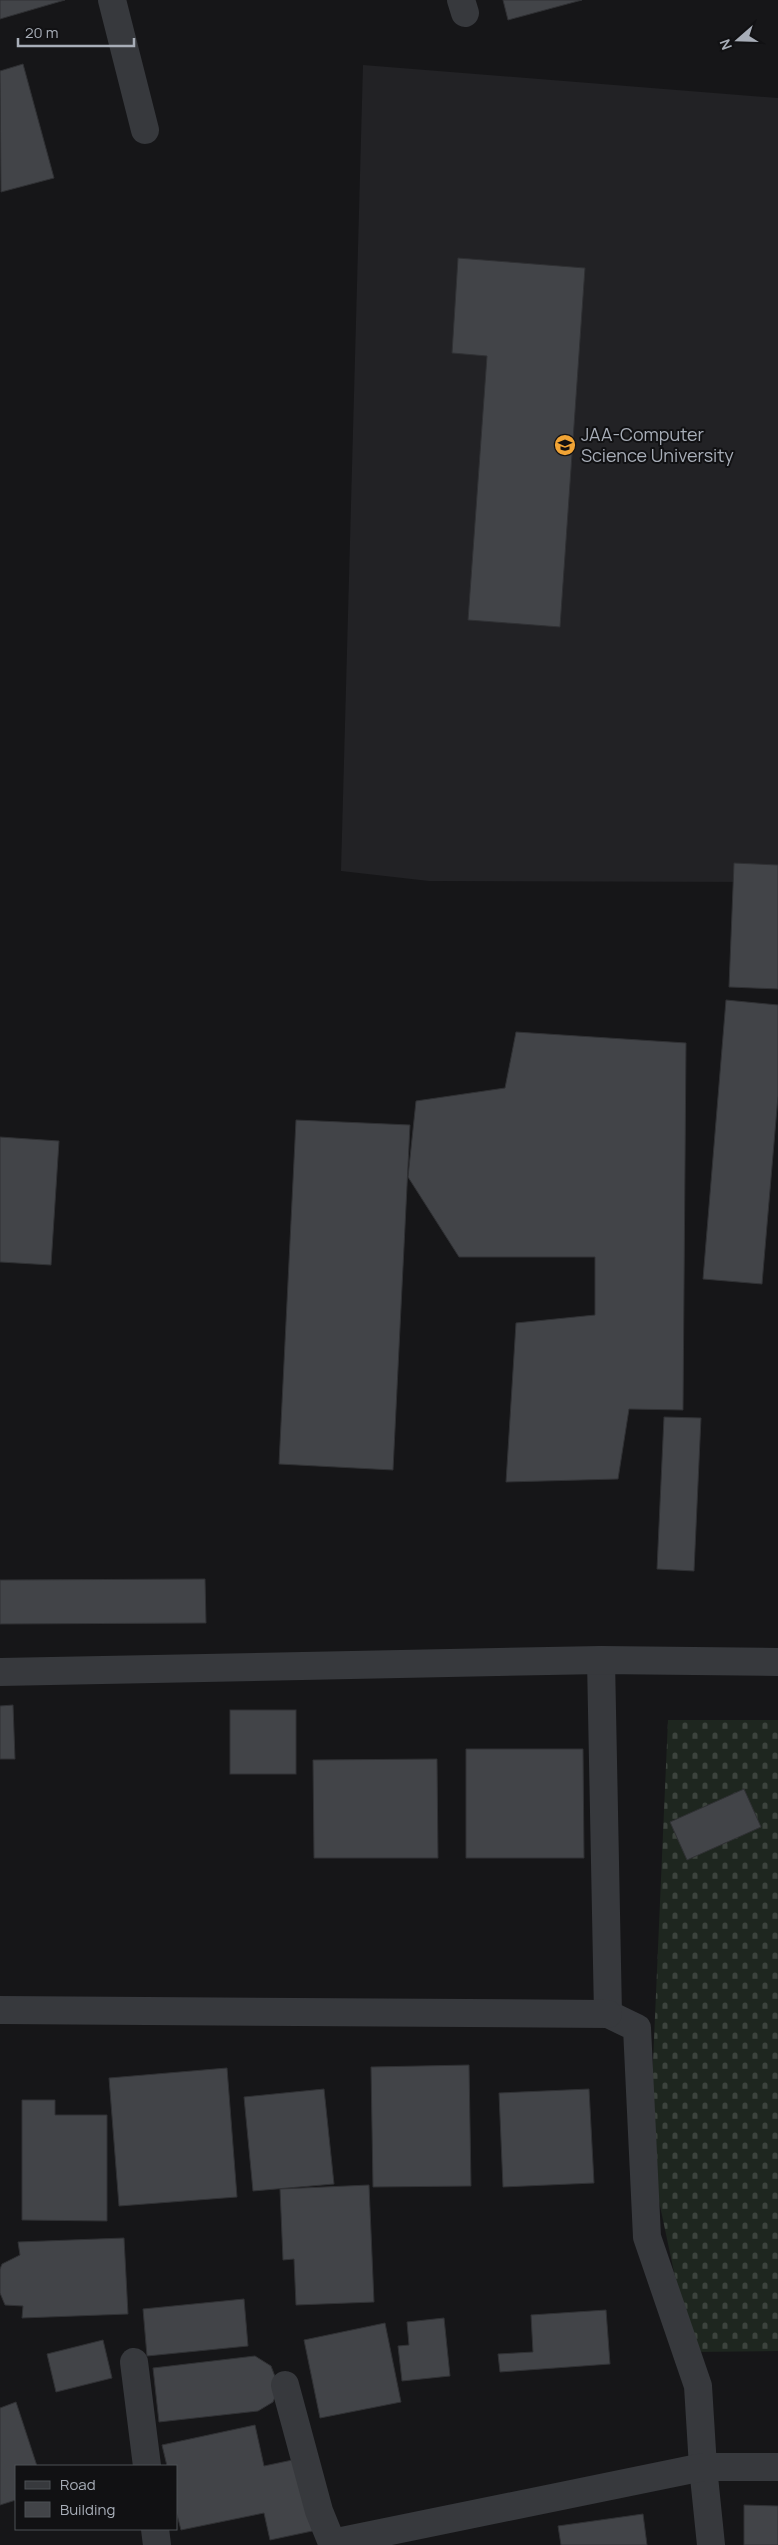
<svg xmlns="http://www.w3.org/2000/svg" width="778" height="2545" viewBox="0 0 778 2545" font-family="Manrope,sans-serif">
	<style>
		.built { fill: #222225 }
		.cemetery { fill: url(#cemetery-stones) }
		.building { fill: #424448; stroke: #303134 }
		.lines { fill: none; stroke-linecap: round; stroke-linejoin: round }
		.minor { stroke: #37393d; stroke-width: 28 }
		.labels { text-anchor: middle; stroke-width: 4; stroke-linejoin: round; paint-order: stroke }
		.poi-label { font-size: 18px; fill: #a8aeb8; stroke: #111113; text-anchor: start }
	</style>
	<defs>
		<pattern id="cemetery-stones" width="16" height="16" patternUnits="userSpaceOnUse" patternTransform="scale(1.25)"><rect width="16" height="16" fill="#1e261f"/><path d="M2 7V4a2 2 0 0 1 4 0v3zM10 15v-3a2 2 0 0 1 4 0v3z" fill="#3c433d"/></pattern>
	</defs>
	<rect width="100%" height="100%" fill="#161618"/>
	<polygon class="built" points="363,65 778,98 778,882 429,881 341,871"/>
	<polygon class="cemetery" points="668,1720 778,1720 778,2351 691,2352 649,2154"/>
	<g class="building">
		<polygon points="0,0 65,0 0,19"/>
		<polygon points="503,0 582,0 508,20"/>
		<polygon points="23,64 54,178 1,192 0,71"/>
		<polygon points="458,258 585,268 560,627 468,620 487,356 452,353"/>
		<polygon points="734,863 778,865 778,989 729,987"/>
		<polygon points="726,1000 778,1005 778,1096 762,1284 703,1279"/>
		<polygon points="516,1032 686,1043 683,1410 629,1409 618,1479 506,1482 516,1323 595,1315 595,1257 459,1257 408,1177 416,1101 505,1088"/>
		<polygon points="296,1120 410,1125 393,1470 279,1464"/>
		<polygon points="0,1137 59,1141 51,1265 0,1262"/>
		<polygon points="664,1417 701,1418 694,1571 657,1569"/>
		<polygon points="205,1579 206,1623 0,1624 0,1580"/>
		<polygon points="13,1705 15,1759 0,1759 0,1706"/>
		<rect x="230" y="1710" width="66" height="64"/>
		<polygon points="466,1749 583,1749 584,1858 466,1858"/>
		<polygon points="437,1759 438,1858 314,1858 313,1760"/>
		<polygon points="744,1789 761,1827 687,1860 670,1822"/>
		<polygon points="469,2065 471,2186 373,2187 371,2067"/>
		<polygon points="227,2068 237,2197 119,2206 109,2078"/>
		<polygon points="324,2089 334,2184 253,2191 244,2097"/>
		<polygon points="589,2089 594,2183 503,2187 499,2093"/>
		<polygon points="22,2100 55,2100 55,2115 107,2115 107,2221 22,2220"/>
		<polygon points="369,2185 374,2302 296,2305 294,2259 283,2260 280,2189"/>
		<polygon points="124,2238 128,2314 22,2318 23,2306 5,2305 0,2293 0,2269 2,2264 20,2255 18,2242"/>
		<polygon points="244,2299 248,2346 147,2356 143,2309"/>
		<polygon points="606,2310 610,2364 500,2372 498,2354 533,2352 531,2315"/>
		<polygon points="444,2318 450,2376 402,2381 398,2346 409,2345 407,2322"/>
		<polygon points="385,2323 401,2402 320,2418 304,2340"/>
		<polygon points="103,2340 112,2378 56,2392 47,2354"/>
		<polygon points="255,2356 271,2366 279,2387 273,2402 258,2411 159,2422 153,2368"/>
		<polygon points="16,2402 37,2466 16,2466 16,2500 0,2505 0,2408"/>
		<polygon points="255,2425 264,2466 302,2458 317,2530 270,2540 264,2513 181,2530 176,2511 176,2466 167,2466 162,2445"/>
		<polygon points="744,2505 778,2506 778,2545 744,2545"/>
		<polygon points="643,2514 647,2545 561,2545 558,2526"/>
	</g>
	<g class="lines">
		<g class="minor">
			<polyline points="112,0 145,130"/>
			<polyline points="461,0 465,13"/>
			<polyline points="601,1660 608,2014 637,2028 647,2237 698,2386 703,2467 711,2545"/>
			<polyline points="0,1672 601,1660 778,1662"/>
			<polyline points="0,2010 608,2014"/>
			<polyline points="134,2362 147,2466"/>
			<polyline points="285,2385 319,2511 332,2543 703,2467 778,2467"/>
			<polyline points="155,2529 157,2545"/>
		</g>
	</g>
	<defs>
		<g id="university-disc" transform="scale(1.125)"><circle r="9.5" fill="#f1a435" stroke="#111113"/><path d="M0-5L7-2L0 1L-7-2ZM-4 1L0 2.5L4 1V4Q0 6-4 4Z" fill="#111"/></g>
	</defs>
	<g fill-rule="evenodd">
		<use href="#university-disc" x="565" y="445"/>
	</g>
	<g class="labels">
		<g class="poi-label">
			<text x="581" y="441">JAA-Computer<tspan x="581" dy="21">Science University</tspan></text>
		</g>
	</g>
	<rect x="15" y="2465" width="162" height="65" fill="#111113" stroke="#4d5055"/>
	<rect x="25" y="2481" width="25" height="8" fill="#37393d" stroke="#4d5055"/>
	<text x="60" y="2490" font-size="15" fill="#a8aeb8">Road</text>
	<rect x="25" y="2502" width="25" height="15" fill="#424448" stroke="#4d5055"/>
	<text x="60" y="2515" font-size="15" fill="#a8aeb8">Building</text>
	<g transform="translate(738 40) rotate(250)" stroke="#111113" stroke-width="4" paint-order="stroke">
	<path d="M0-4L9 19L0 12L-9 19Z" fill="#a8aeb8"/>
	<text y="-8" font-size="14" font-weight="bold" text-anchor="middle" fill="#a8aeb8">N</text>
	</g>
	<path d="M18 38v8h116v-8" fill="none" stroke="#a8aeb8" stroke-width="2.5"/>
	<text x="25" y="38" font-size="15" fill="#a8aeb8" stroke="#111113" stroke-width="4" paint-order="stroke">20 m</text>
</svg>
